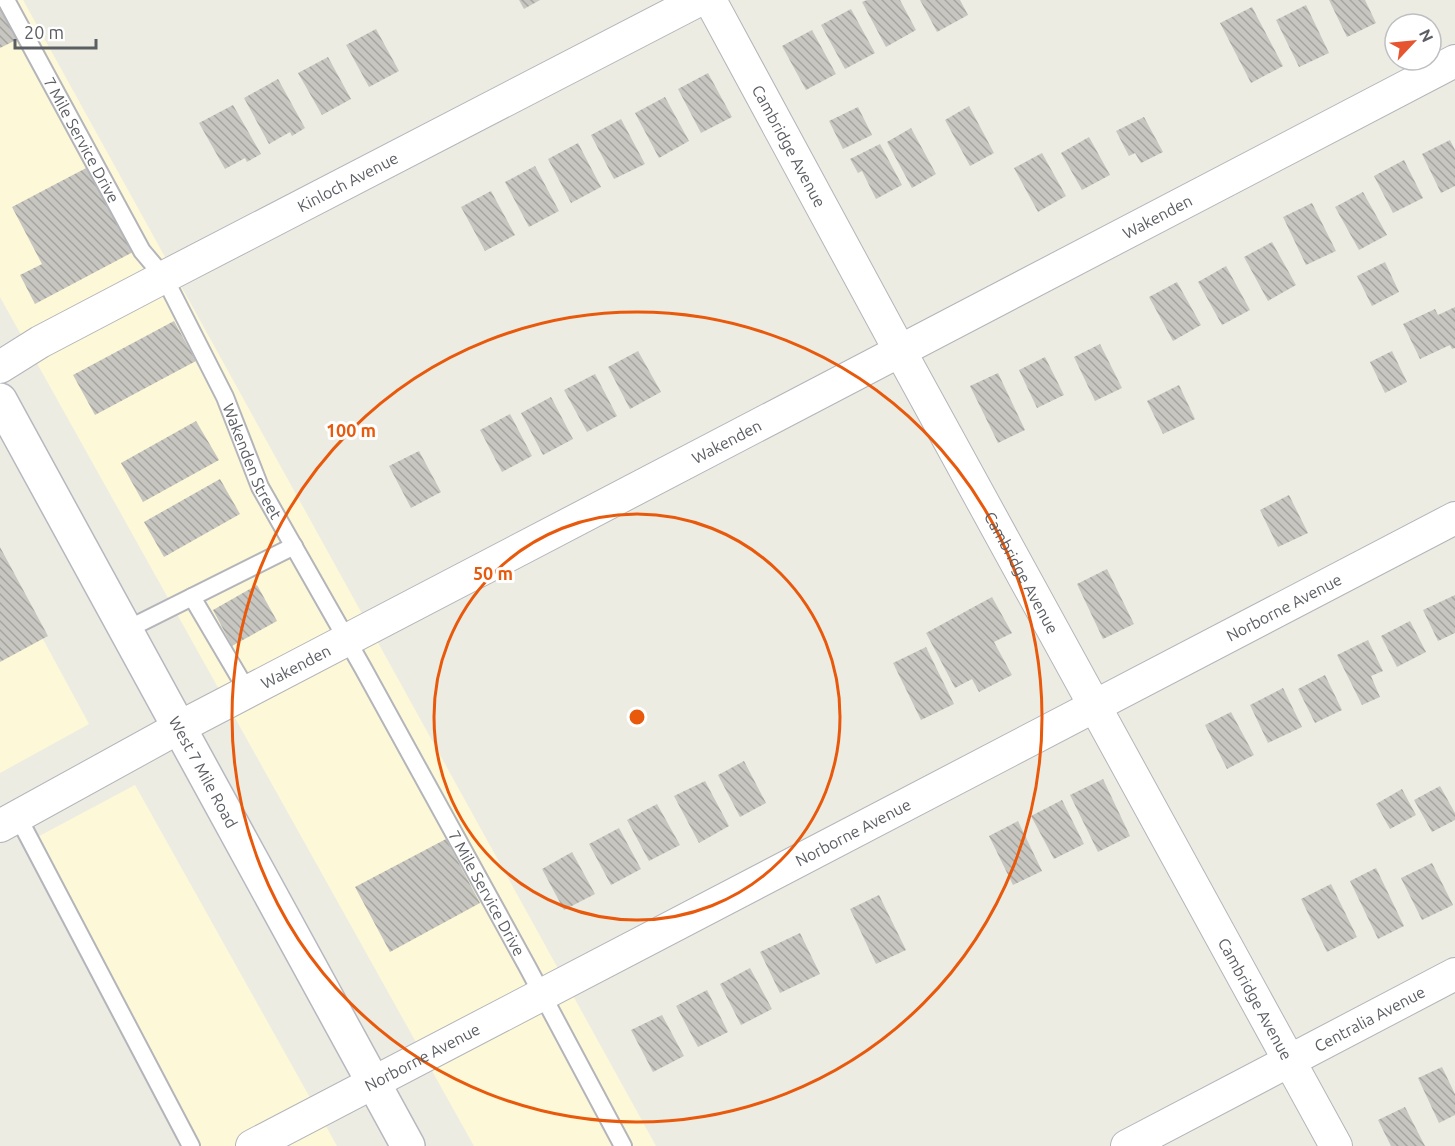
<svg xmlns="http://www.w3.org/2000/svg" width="1455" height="1146" viewBox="0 0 1455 1146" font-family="Ubuntu,sans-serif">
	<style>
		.commercial { fill: #fdf9d8 }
		.building { fill: url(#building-back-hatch) }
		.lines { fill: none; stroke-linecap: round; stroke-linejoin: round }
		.service-casing { stroke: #b3b5ba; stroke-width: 20 }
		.minor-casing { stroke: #b3b5ba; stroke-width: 34 }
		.secondary-casing { stroke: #b6b8bf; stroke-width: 36 }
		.service { stroke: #fff; stroke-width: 16 }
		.minor { stroke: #fff; stroke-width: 32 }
		.secondary { stroke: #fff; stroke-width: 33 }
		.ring { fill: none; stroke: #e8590c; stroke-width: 3 }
		.labels { text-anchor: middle; stroke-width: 6; stroke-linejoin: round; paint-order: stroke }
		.street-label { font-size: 16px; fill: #5b5e63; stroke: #fff }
		.centre { fill: #e8590c; stroke: #fff; stroke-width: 3 }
		.ring-label { font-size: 18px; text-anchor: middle; font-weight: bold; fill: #e8590c; stroke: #fff; stroke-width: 6; stroke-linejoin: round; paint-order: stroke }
	</style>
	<defs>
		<pattern id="building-back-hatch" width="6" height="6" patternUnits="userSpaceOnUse" patternTransform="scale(1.5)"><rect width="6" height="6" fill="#c8c6c0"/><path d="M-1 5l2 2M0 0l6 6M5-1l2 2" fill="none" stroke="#a5a4a0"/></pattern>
	</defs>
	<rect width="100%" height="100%" fill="#edece3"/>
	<g class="commercial">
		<polygon points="0,0 23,0 656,1146 474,1146 0,297"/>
		<polygon points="0,560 89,724 0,773"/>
		<polygon points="135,785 337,1146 193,1146 30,841"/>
	</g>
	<g class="building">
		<polygon points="519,0 540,0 524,9"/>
		<polygon points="867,0 900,0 916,30 886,47 862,2"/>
		<polygon points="920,0 960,0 968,15 937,32"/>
		<polygon points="1329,0 1365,0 1376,23 1347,37"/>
		<polygon points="0,3 18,39 0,48"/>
		<polygon points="1306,5 1329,53 1299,67 1276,20"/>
		<polygon points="1252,7 1283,66 1251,83 1220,23"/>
		<polygon points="851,9 875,53 845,69 821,25"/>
		<polygon points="376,29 399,71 369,87 346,45"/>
		<polygon points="812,30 836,74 806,90 782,46"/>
		<polygon points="328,57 351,99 322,115 298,73"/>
		<polygon points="708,73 732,117 701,133 678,89"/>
		<polygon points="278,79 305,128 292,136 290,132 269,144 244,98"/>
		<polygon points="665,97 689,141 659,158 635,113"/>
		<polygon points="233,105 261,154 247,162 245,158 225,169 199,123"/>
		<polygon points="969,106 994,153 970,166 945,120"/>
		<polygon points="858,107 872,135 843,149 829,121"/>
		<polygon points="1144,117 1163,152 1141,163 1135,153 1129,156 1116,131"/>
		<polygon points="621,119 645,164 614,179 591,135"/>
		<polygon points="911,128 936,174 912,188 887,142"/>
		<polygon points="1089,137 1110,175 1082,190 1061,153"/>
		<polygon points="1450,140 1455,150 1455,186 1441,193 1422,154"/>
		<polygon points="578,143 601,187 571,203 548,159"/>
		<polygon points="880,144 902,185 876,199 862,171 858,173 850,159"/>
		<polygon points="1042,153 1066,196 1038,212 1014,168"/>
		<polygon points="1404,160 1423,198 1393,213 1374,176"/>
		<polygon points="535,166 559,211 529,227 505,182"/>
		<polygon points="88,167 133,252 35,304 20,275 42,264 12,207"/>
		<polygon points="491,191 515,235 485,251 461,207"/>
		<polygon points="1363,192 1387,235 1359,250 1335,207"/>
		<polygon points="1312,203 1336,251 1306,265 1283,217"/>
		<polygon points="1272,242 1296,285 1268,301 1244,257"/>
		<polygon points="1385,262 1399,292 1372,306 1357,276"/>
		<polygon points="1226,266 1250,310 1222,325 1198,282"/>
		<polygon points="1177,282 1201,325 1173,341 1149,297"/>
		<polygon points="1455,307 1455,348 1452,349 1450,345 1420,359 1403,324 1435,309 1438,315"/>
		<polygon points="174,321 196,361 95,415 73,375"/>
		<polygon points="1100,344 1122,388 1095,401 1074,357"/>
		<polygon points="638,351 661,392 630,409 608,367"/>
		<polygon points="1392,351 1407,382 1385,393 1370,362"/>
		<polygon points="1045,357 1064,395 1037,408 1019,370"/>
		<polygon points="998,373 1025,430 998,443 970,386"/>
		<polygon points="595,374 617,416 587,432 564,390"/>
		<polygon points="1179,385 1195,419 1163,434 1147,401"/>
		<polygon points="551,397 573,439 543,455 521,413"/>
		<polygon points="510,414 532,456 502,472 480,430"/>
		<polygon points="196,421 219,460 143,502 121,463"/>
		<polygon points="419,451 441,492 411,508 389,466"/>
		<polygon points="220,479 240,514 164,557 144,522"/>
		<polygon points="1289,495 1308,533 1278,547 1260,510"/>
		<polygon points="0,547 48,636 0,662"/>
		<polygon points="1107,569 1134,624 1103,639 1077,584"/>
		<polygon points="257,585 277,621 232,646 213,610"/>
		<polygon points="1455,595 1455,633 1438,641 1423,610"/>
		<polygon points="992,597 1012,633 994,642 1012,675 979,692 972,679 955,688 926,633"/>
		<polygon points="1410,621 1426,652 1397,667 1381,636"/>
		<polygon points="1368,640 1383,671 1371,676 1380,697 1362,705 1337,655"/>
		<polygon points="926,647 954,704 921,720 893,663"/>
		<polygon points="1325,675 1342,710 1315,723 1298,689"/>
		<polygon points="1283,688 1302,727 1268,743 1250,705"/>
		<polygon points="1231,712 1254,755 1227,769 1205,725"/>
		<polygon points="744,761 766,803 740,817 718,775"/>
		<polygon points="1103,779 1130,836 1098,852 1070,795"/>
		<polygon points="705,781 729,826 699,843 674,796"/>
		<polygon points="1440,786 1455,813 1455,820 1432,832 1414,800"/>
		<polygon points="1402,789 1416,815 1390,829 1376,804"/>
		<polygon points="1062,800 1084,844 1054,859 1031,816"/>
		<polygon points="657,804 680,845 649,861 627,820"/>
		<polygon points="1018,821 1042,871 1013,885 989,836"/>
		<polygon points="619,828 641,869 611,885 589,844"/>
		<polygon points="446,839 480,903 390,952 355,887"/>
		<polygon points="572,852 595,894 564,910 542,869"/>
		<polygon points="1432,863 1453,905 1422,920 1401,878"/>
		<polygon points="1376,868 1404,926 1378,939 1350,881"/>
		<polygon points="1331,884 1357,937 1327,952 1301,899"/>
		<polygon points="879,895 906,950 876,964 850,909"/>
		<polygon points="800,933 820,974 780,993 760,952"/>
		<polygon points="750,968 772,1009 741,1025 720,984"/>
		<polygon points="707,990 728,1032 698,1047 676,1006"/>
		<polygon points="662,1015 684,1056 653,1072 631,1030"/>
		<polygon points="1442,1067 1455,1094 1455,1115 1439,1123 1418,1078"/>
		<polygon points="1405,1107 1425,1146 1391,1146 1378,1120"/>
	</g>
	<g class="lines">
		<g class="service-casing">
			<g id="service">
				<path id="s1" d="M6,0L142,251L164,277L225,397L260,487L363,668L527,966L623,1146"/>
				<polyline points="192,597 248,692"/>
				<polyline points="126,630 294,546"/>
				<polyline points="18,817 191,1146"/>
			</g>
		</g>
		<g class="minor-casing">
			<g id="minor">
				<path id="s2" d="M710,0L900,351L1336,1146"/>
				<path id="s3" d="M0,367L40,342L164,277L699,0"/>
				<path id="s4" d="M0,826L178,728L1455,61"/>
				<path id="s5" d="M252,1146L1455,518"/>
				<path id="s6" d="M1127,1146L1455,974"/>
			</g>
		</g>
		<g class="secondary-casing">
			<g id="secondary">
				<path id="s7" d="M0,400L408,1146"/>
			</g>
		</g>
		<use href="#service" class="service"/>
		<use href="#minor" class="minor"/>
		<use href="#secondary" class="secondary"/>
	</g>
	<g class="ring">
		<circle cx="637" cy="717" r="203"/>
		<circle cx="637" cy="717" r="405"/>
	</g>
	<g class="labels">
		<g class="street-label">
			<text dy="6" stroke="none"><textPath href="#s1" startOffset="159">7 Mile Service Drive</textPath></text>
			<text dy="6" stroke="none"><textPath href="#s2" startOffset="166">Cambridge Avenue</textPath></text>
			<text dy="6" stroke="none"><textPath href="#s3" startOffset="394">Kinloch Avenue</textPath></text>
			<text dy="6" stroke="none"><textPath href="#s4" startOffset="1308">Wakenden</textPath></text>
			<text dy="6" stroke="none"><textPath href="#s4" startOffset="822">Wakenden</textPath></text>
			<text dy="6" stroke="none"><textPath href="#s1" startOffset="524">Wakenden Street</textPath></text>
			<text dy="6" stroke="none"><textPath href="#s2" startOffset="652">Cambridge Avenue</textPath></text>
			<text dy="6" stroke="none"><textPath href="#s5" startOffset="1164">Norborne Avenue</textPath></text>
			<text dy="6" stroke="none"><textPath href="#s4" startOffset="336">Wakenden</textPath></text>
			<text dy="6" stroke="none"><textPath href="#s7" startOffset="424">West 7 Mile Road</textPath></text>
			<text dy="6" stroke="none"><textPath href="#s5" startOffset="678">Norborne Avenue</textPath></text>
			<text dy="6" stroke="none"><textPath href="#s1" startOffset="1016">7 Mile Service Drive</textPath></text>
			<text dy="6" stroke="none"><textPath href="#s2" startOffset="1138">Cambridge Avenue</textPath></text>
			<text dy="6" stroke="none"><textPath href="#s6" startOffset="274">Centralia Avenue</textPath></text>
			<text dy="6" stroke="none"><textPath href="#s5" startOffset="192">Norborne Avenue</textPath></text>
		</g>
	</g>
	<circle cx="637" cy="717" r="9" class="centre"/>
	<g class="ring-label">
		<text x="351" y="437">100 m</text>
		<text x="493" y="580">50 m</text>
	</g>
	<g transform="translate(1413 42) rotate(64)"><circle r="28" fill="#ffffff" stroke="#bdbfc1" stroke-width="1.5"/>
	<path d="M0-4.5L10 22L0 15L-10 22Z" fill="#e65530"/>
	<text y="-9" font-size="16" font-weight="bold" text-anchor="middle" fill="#5b5e63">N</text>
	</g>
	<path d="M15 39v9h81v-9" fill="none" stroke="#5b5e63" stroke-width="3"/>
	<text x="24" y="39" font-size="18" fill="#5b5e63" stroke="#ffffff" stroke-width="4.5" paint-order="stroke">20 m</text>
</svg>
